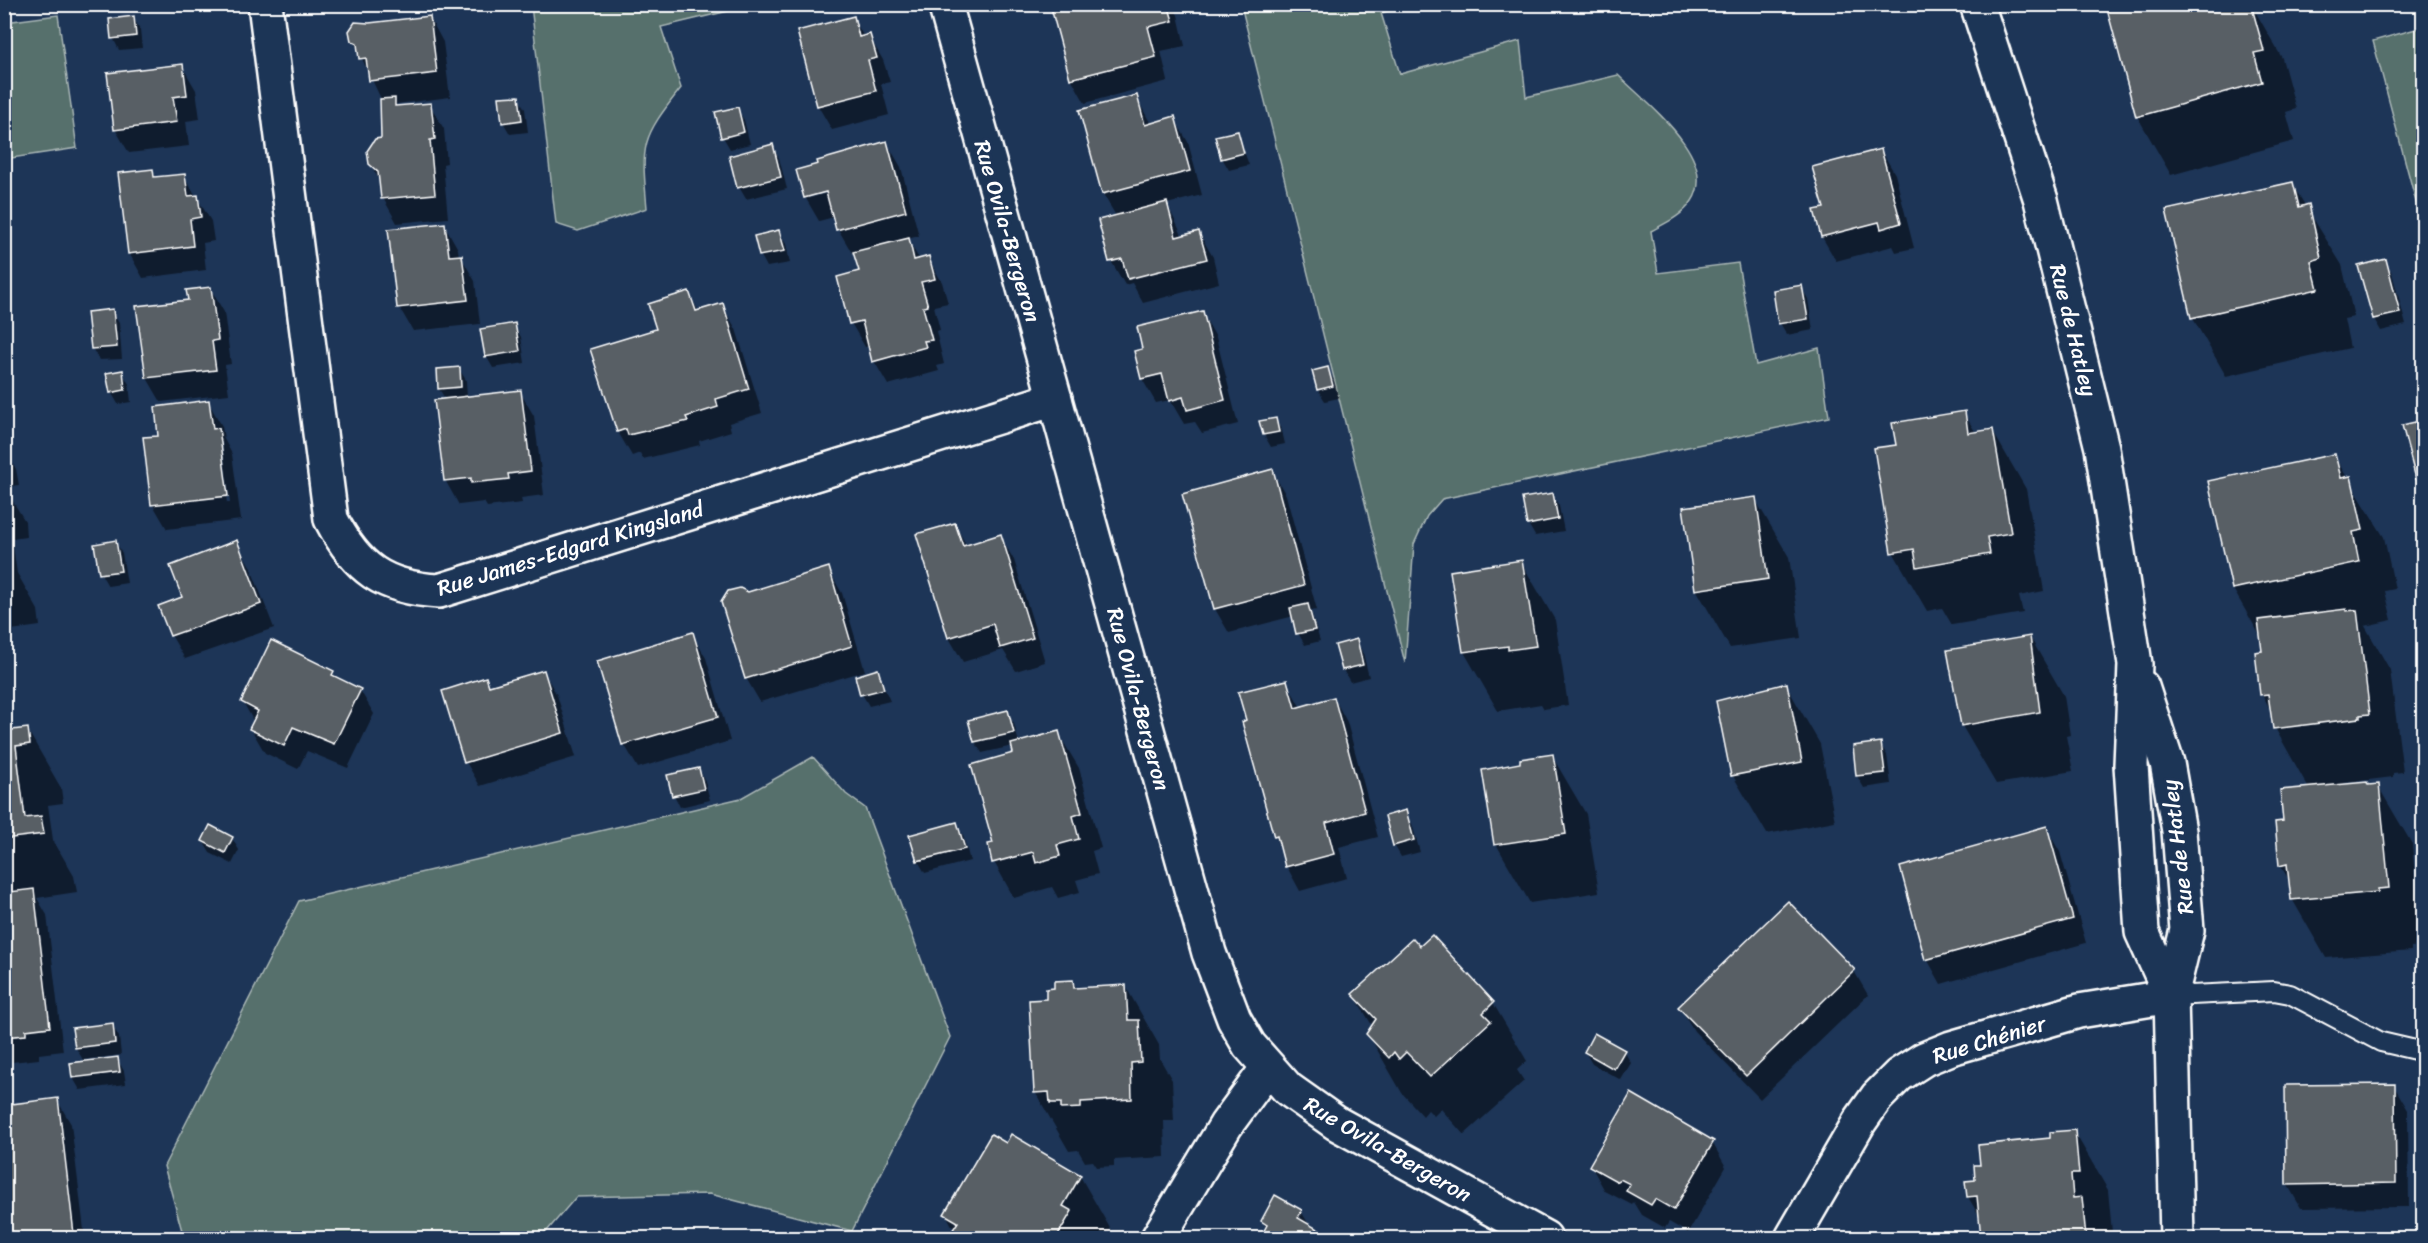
<svg xmlns="http://www.w3.org/2000/svg" width="2428" height="1243" viewBox="0 0 2428 1243" font-family="Sriracha,sans-serif">
	<style>
		.green { fill: #566f6c; stroke: #aab7b6; stroke-width: 1.5 }
		.shadow { fill: #0007; fill-rule: evenodd }
		.building { fill: #595f65; stroke: #fff; stroke-width: 1.5 }
		.lines { fill: none; stroke-linecap: round; stroke-linejoin: round }
		.service-casing { stroke: #fff; stroke-width: 22 }
		.minor-casing { stroke: #fff; stroke-width: 38 }
		.primary-casing { stroke: #fff; stroke-width: 38 }
		.service { stroke: #1d3557; stroke-width: 18 }
		.minor { stroke: #1d3557; stroke-width: 33 }
		.primary { stroke: #1d3557; stroke-width: 33 }
		.labels { text-anchor: middle; stroke-width: 6; stroke-linejoin: round; paint-order: stroke }
		.street-label { font-size: 22px; fill: #fff; stroke: #1d3557 }
	</style>
	<rect width="100%" height="100%" fill="#1d3557"/>
	<filter id="ink" filterUnits="userSpaceOnUse"><feTurbulence type="fractalNoise" baseFrequency=".0167" numOctaves="2"/><feDisplacementMap in="SourceGraphic" scale="12" xChannelSelector="R" yChannelSelector="G"/><feConvolveMatrix kernelMatrix="1 2 1 2 8 2 1 2 1" color-interpolation-filters="sRGB"/></filter>
	<g filter="url(#ink)">
		<g class="green">
			<path d="M531,5H731L728,11L661,27L681,88C641,139 641,143 647,208L578,231L556,224Z"/>
			<path d="M1241,5H1407L1381,13L1400,74L1520,41L1526,97L1618,75C1646,103 1720,158 1692,201C1682,216 1666,223 1651,231L1658,273L1738,263L1756,365L1819,348L1829,417L1442,499L1427,516L1414,544L1405,663Z"/>
			<polygon points="58,15 77,148 5,159 5,22"/>
			<polygon points="2423,27 2423,228 2373,41"/>
			<polygon points="813,757 846,794 865,808 950,1037 852,1231 710,1194 576,1197 541,1238 184,1238 164,1166 299,901 741,798"/>
		</g>
		<g class="shadow">
			<polygon points="1052,4 1172,4 1178,15 1185,46 1161,51 1168,81 1085,103 1071,78"/>
			<polygon points="2130,4 2251,4 2282,58 2296,109 2286,112 2294,141 2171,175 2137,116"/>
			<polygon points="133,17 140,29 142,48 119,50 113,38"/>
			<polygon points="430,18 443,42 450,97 396,104 399,107 430,105 444,129 447,163 443,164 448,218 397,223 383,198 381,183 370,164 383,139 382,101 353,40 369,25"/>
			<polygon points="853,18 864,37 869,36 883,60 890,82 881,84 889,115 832,130 818,106"/>
			<polygon points="182,66 196,90 200,119 186,121 189,146 129,153 115,129"/>
			<polygon points="518,97 525,109 528,132 510,134 503,122"/>
			<polygon points="1136,97 1151,124 1174,118 1188,142 1202,195 1167,204 1183,237 1199,233 1213,257 1219,283 1143,303 1132,283 1125,285 1111,261 1116,216 1103,194 1081,111"/>
			<polygon points="737,109 744,120 750,144 730,149 723,137"/>
			<polygon points="1237,132 1249,165 1229,170 1222,158"/>
			<path d="M887,143L901,167L919,236L907,239L920,260L928,258L942,282L948,303L934,306L940,330L936,331L944,364L937,366L939,371L888,385L874,361L870,346L865,347L851,323L861,273L855,253H852L838,229L834,217L819,221L805,197ZM833,188L834,191L809,198V195Z"/>
			<polygon points="772,146 779,158 787,189 746,199 739,187"/>
			<polygon points="1881,150 1895,174 1914,248 1896,252 1893,246 1836,261 1822,237 1825,209"/>
			<polygon points="152,170 157,179 184,176 211,221 214,241 203,243 206,270 143,278 129,253"/>
			<polygon points="2292,184 2342,265 2354,317 2344,319 2350,348 2226,376 2192,317"/>
			<polygon points="444,224 458,249 459,257 461,257 475,281 480,324 413,331 399,307"/>
			<polygon points="779,232 786,244 790,263 767,267 761,256"/>
			<polygon points="2385,261 2392,273 2406,325 2381,331 2374,319 2360,267"/>
			<polygon points="1801,287 1808,299 1813,330 1787,335 1780,323"/>
			<polygon points="210,288 224,312 231,364 225,365 229,394 161,402 147,378 189,301"/>
			<polygon points="689,293 699,312 722,305 736,329 762,413 729,423 731,431 699,441 700,445 643,459 640,453 632,456 618,432 592,350 658,330"/>
			<polygon points="112,311 119,323 122,359 99,360 92,348"/>
			<polygon points="1202,313 1216,337 1238,424 1202,433 1195,422 1184,424 1170,400 1156,403 1142,379 1135,352 1144,350"/>
			<polygon points="514,325 521,337 525,363 493,368 486,356"/>
			<polygon points="1327,368 1334,380 1339,398 1325,401 1318,390"/>
			<polygon points="459,369 466,380 467,398 520,392 534,416 544,495 521,498 522,503 487,507 484,502 459,505 445,480 446,400 439,389"/>
			<polygon points="122,372 129,384 131,402 118,404 111,392"/>
			<path d="M208,402L222,426L224,439L232,454L241,520L167,529L153,505L160,437ZM219,439L222,442L230,503H227Z"/>
			<polygon points="1964,413 1976,433 1992,430 2026,489 2044,591 2019,596 2023,613 1952,625 1942,608 1927,611 1893,552 1898,446"/>
			<polygon points="1275,419 1282,431 1285,444 1271,447 1264,435"/>
			<polygon points="2424,422 2424,489 2417,478"/>
			<polygon points="4,448 16,469 19,485 4,487"/>
			<polygon points="2334,456 2384,537 2395,589 2385,591 2392,620 2365,626 2390,670 2403,772 2393,773 2393,777 2344,783 2345,785 2378,786 2412,844 2421,946 2411,947 2411,951 2326,958 2292,899 2291,883 2280,865 2284,822 2309,789 2275,728 2272,713 2262,694 2262,639 2233,589 2210,482"/>
			<polygon points="1272,471 1286,495 1317,610 1311,611 1320,641 1305,645 1298,633 1294,616 1229,633 1215,609 1184,495"/>
			<polygon points="4,487 25,521 26,537 12,539 17,573 38,610 40,626 4,631"/>
			<polygon points="1552,494 1559,506 1564,531 1535,536 1528,524"/>
			<polygon points="1755,499 1789,557 1801,638 1730,648 1696,589"/>
			<polygon points="955,525 967,546 1000,536 1014,560 1045,662 1016,671 1003,650 963,662 949,638"/>
			<polygon points="115,541 122,553 127,583 108,586 101,574 96,545"/>
			<polygon points="236,542 250,566 274,628 185,659 171,635 184,598"/>
			<polygon points="1521,562 1555,620 1568,705 1544,709 1541,704 1498,711 1464,652 1452,572"/>
			<polygon points="828,569 842,593 865,671 760,702 746,678 748,593"/>
			<polygon points="692,634 706,658 730,741 638,768 624,744"/>
			<polygon points="2030,637 2064,696 2070,735 2066,736 2073,771 1996,784 1962,726"/>
			<polygon points="1356,641 1363,653 1369,677 1350,682 1343,670"/>
			<polygon points="543,671 557,695 576,757 480,786 466,762 485,679 490,687"/>
			<polygon points="877,671 890,701 869,706 862,694"/>
			<polygon points="333,673 337,679 360,690 374,714 348,768 307,751 298,769 265,753 251,729 254,722 243,702"/>
			<polygon points="1286,681 1301,708 1334,698 1347,722 1378,837 1339,847 1347,878 1300,891 1287,867 1275,836 1248,721"/>
			<polygon points="1786,685 1820,744 1835,821 1767,834 1733,776 1718,702"/>
			<polygon points="1007,712 1014,724 1019,743 1058,733 1079,768 1101,848 1092,851 1098,874 1076,880 1080,892 1058,898 1052,887 1014,898 994,862 995,844 1015,754 1013,746 982,753 975,742"/>
			<polygon points="27,729 61,788 63,803 48,805 53,840 74,876 77,892 37,898 47,915 63,1051 39,1054 39,1059 12,1062 9,1057 4,1057 4,732"/>
			<polygon points="1880,744 1887,755 1891,784 1864,788 1857,776"/>
			<polygon points="1552,756 1586,814 1599,892 1530,903 1496,844 1522,765"/>
			<polygon points="699,769 705,781 710,800 680,807 674,795"/>
			<polygon points="1405,812 1412,824 1420,852 1401,857 1394,845"/>
			<polygon points="956,824 963,835 970,861 925,873 918,861 911,836"/>
			<polygon points="2046,828 2060,852 2086,943 1941,984 1927,959"/>
			<polygon points="232,838 239,850 232,864 210,853 203,841"/>
			<polygon points="1788,903 1854,971 1868,995 1760,1099 1694,1031 1680,1007"/>
			<polygon points="1420,948 1493,1003 1527,1061 1517,1070 1524,1081 1464,1135 1441,1109 1434,1116 1428,1110 1423,1116 1402,1093 1368,1034 1373,1027 1354,995"/>
			<polygon points="1073,981 1077,989 1126,987 1159,1045 1160,1059 1172,1080 1174,1121 1164,1121 1165,1157 1114,1160 1114,1166 1097,1167 1093,1161 1085,1162 1078,1150 1069,1151 1035,1092 1048,1000 1055,990"/>
			<polygon points="112,1025 119,1037 121,1055 83,1060 76,1048"/>
			<polygon points="1624,1051 1631,1063 1621,1080 1592,1064 1585,1052"/>
			<polygon points="117,1059 124,1071 126,1084 80,1090 73,1078"/>
			<polygon points="2394,1086 2408,1110 2409,1207 2301,1208 2287,1184"/>
			<polygon points="57,1100 71,1124 85,1238 4,1238 4,1106"/>
			<polygon points="2074,1131 2108,1190 2112,1232 2104,1233 2104,1238 1983,1238 1981,1219 1968,1197 1977,1181 2052,1139"/>
			<polygon points="1712,1142 1726,1167 1688,1233 1669,1222 1665,1228 1642,1215 1634,1202 1632,1205 1605,1191 1591,1166"/>
			<polygon points="1080,1176 1114,1235 1112,1238 958,1238 946,1214"/>
			<polygon points="1301,1211 1311,1228 1330,1238 1261,1238 1267,1229 1262,1221"/>
		</g>
		<g class="building">
			<polygon points="1050,4 1168,4 1173,21 1148,27 1156,57 1070,79"/>
			<polygon points="2124,4 2251,4 2264,51 2254,53 2262,82 2136,117 2107,9"/>
			<polygon points="134,16 136,36 111,39 109,19"/>
			<polygon points="430,16 437,73 369,81 366,58 359,59 357,44 351,41 349,31 355,22 369,23"/>
			<polygon points="854,16 859,37 870,34 877,58 868,60 876,91 817,106 797,31"/>
			<polygon points="183,64 187,95 173,97 177,122 114,130 107,73"/>
			<polygon points="1137,95 1145,125 1175,116 1190,171 1102,194 1079,110"/>
			<polygon points="519,96 522,120 502,123 499,97"/>
			<polygon points="395,98 395,106 431,103 435,139 430,140 435,194 381,199 378,172 369,164 367,151 375,139 381,138 380,99"/>
			<polygon points="738,107 744,132 721,138 715,112"/>
			<polygon points="1238,131 1244,153 1221,159 1215,136"/>
			<polygon points="887,141 906,211 836,230 826,192 804,198 796,170 818,164 817,161"/>
			<polygon points="773,144 781,177 737,188 729,156"/>
			<polygon points="1881,149 1901,223 1881,229 1879,222 1821,237 1814,210 1824,208 1812,167"/>
			<polygon points="153,169 154,177 185,174 188,196 198,195 201,217 190,219 193,246 128,254 118,173"/>
			<polygon points="2293,182 2299,207 2309,204 2321,258 2311,261 2318,289 2191,318 2166,210"/>
			<polygon points="1167,202 1176,237 1199,231 1207,259 1128,279 1122,259 1109,262 1098,220"/>
			<polygon points="445,223 449,256 462,255 468,300 397,308 388,229"/>
			<polygon points="779,230 785,251 759,256 754,236"/>
			<polygon points="909,238 914,260 929,256 935,279 921,282 928,306 923,307 932,340 924,341 926,347 872,362 862,321 849,324 837,277 859,271 853,252"/>
			<polygon points="2386,259 2400,313 2373,319 2358,266"/>
			<polygon points="1802,285 1808,319 1778,324 1773,290"/>
			<polygon points="211,287 218,340 212,341 216,370 146,378 136,306 188,300 186,290"/>
			<polygon points="689,291 696,311 723,303 749,389 716,399 718,407 686,417 688,421 628,435 626,429 617,432 590,349 656,329 648,304"/>
			<polygon points="113,309 117,347 91,349 87,312"/>
			<polygon points="1203,311 1225,400 1187,410 1183,397 1169,401 1162,374 1141,379 1134,351 1142,349 1137,327"/>
			<polygon points="515,323 520,351 485,357 480,329"/>
			<polygon points="460,367 461,387 438,389 437,369"/>
			<polygon points="1328,367 1333,386 1317,390 1312,371"/>
			<polygon points="123,370 125,390 110,393 106,373"/>
			<polygon points="521,390 531,471 508,474 509,479 471,483 471,478 444,481 434,400"/>
			<polygon points="209,400 213,429 219,428 228,496 151,505 143,437 158,436 155,407"/>
			<polygon points="1965,411 1968,433 1993,429 2011,533 1987,537 1990,554 1917,567 1914,549 1891,553 1874,448 1896,445 1892,423"/>
			<polygon points="1276,418 1279,432 1263,435 1259,421"/>
			<polygon points="2424,420 2424,477 2416,479 2402,425"/>
			<polygon points="2335,454 2341,478 2351,476 2363,530 2353,532 2359,562 2232,589 2208,481"/>
			<polygon points="1273,469 1304,585 1214,609 1182,494"/>
			<polygon points="1553,493 1558,519 1527,525 1522,498"/>
			<polygon points="1756,497 1768,579 1695,590 1683,507"/>
			<polygon points="955,523 963,546 1001,534 1033,638 1000,648 993,624 948,638 916,534"/>
			<polygon points="116,540 121,571 99,574 94,544"/>
			<polygon points="237,540 261,604 170,636 158,606 182,597 170,566"/>
			<polygon points="1522,560 1536,646 1508,650 1508,646 1463,652 1450,571"/>
			<polygon points="829,567 852,646 745,679 721,602 728,591 740,588 748,592"/>
			<polygon points="1308,604 1315,630 1296,634 1290,608"/>
			<polygon points="2346,609 2346,611 2357,610 2370,714 2360,715 2360,718 2273,729 2268,694 2260,695 2255,652 2262,651 2258,620"/>
			<polygon points="693,632 718,717 622,745 597,661"/>
			<polygon points="2030,636 2040,712 1961,726 1947,650"/>
			<polygon points="1357,639 1363,665 1342,670 1335,645"/>
			<polygon points="271,640 334,671 332,675 361,689 334,744 293,727 284,746 249,729 258,711 241,702"/>
			<polygon points="878,669 884,689 860,695 855,676"/>
			<polygon points="544,670 563,733 464,763 442,691 486,677 489,686"/>
			<polygon points="1287,680 1295,708 1334,697 1365,812 1326,823 1334,854 1285,867 1277,836 1274,837 1242,722 1246,720 1238,692"/>
			<polygon points="1787,683 1802,762 1731,776 1716,701"/>
			<polygon points="1008,710 1014,733 974,742 968,720"/>
			<polygon points="28,728 30,744 16,746 25,818 41,816 44,834 4,839 4,731"/>
			<polygon points="1059,731 1082,813 1073,816 1079,839 1057,845 1060,856 1036,863 1033,852 992,863 988,844 993,843 971,765 1013,753 1011,744"/>
			<polygon points="1881,742 1885,773 1856,776 1853,746"/>
			<polygon points="1553,754 1566,834 1494,845 1482,770 1520,763 1520,759"/>
			<polygon points="699,768 704,789 672,796 667,775"/>
			<polygon points="2367,782 2368,785 2379,784 2389,888 2378,889 2378,892 2291,900 2287,864 2279,866 2275,822 2283,821 2280,790"/>
			<polygon points="1406,810 1414,840 1393,846 1385,816"/>
			<polygon points="957,822 965,849 917,861 909,835"/>
			<polygon points="210,825 233,837 225,853 202,841"/>
			<polygon points="2047,826 2073,919 1925,960 1900,867"/>
			<polygon points="10,886 10,892 34,889 50,1027 26,1030 26,1035 4,1037 4,887"/>
			<polygon points="1788,901 1855,970 1746,1076 1678,1007"/>
			<polygon points="1432,935 1494,1002 1483,1013 1491,1021 1430,1077 1406,1052 1399,1059 1394,1052 1389,1058 1366,1034 1376,1019 1352,994 1413,938 1420,946"/>
			<polygon points="1073,980 1074,988 1126,985 1128,1020 1139,1020 1141,1062 1131,1063 1132,1099 1081,1102 1081,1108 1061,1109 1061,1103 1050,1103 1049,1092 1034,1093 1029,1000 1046,999 1046,989 1054,988 1054,981"/>
			<polygon points="113,1023 115,1043 75,1048 72,1028"/>
			<polygon points="1594,1033 1625,1050 1614,1069 1584,1052"/>
			<polygon points="118,1057 120,1072 72,1078 70,1063"/>
			<polygon points="2395,1084 2396,1183 2286,1185 2285,1085"/>
			<polygon points="1631,1093 1714,1141 1674,1210 1655,1199 1651,1205 1626,1191 1630,1184 1620,1179 1618,1182 1589,1166"/>
			<polygon points="58,1098 74,1234 4,1238 4,1105"/>
			<polygon points="2075,1130 2079,1174 2071,1174 2073,1198 2082,1197 2086,1237 1981,1238 1977,1196 1967,1197 1965,1181 1975,1180 1974,1165 1980,1165 1978,1145 2050,1138 2050,1132"/>
			<polygon points="991,1134 1006,1143 1011,1134 1081,1175 1063,1206 1072,1211 1056,1238 964,1238 952,1231 958,1222 944,1214"/>
			<polygon points="1275,1195 1302,1210 1298,1218 1333,1238 1260,1238 1267,1225 1261,1221"/>
		</g>
		<g class="lines">
			<g class="service-casing">
				<polyline id="service" points="2171,996 2274,991 2290,994 2381,1042 2424,1052"/>
			</g>
			<g class="minor-casing">
				<g id="minor">
					<path d="M265,4L331,519C357,569 383,588 439,591L1055,399"/>
					<polyline points="945,4 1209,953 1234,1019 1249,1045 1288,1089 1336,1123 1545,1238"/>
					<polyline points="1158,1238 1226,1125 1267,1069"/>
					<polyline points="1792,1238 1860,1121 1877,1097 1899,1075 1924,1059 1951,1048 2079,1011 2171,996"/>
				</g>
			</g>
			<g class="primary-casing">
				<g id="primary">
					<polyline points="1977,4 2041,200 2102,448 2135,664 2131,765 2142,932 2171,996"/>
					<polyline points="2142,687 2167,763 2179,831 2187,930 2171,996 2177,1238"/>
				</g>
			</g>
			<use href="#service" class="service"/>
			<use href="#minor" class="minor"/>
			<use href="#primary" class="primary"/>
		</g>
	</g>
	<g class="labels">
		<g class="street-label">
			<text transform="translate(1008 231) rotate(74)" y="8">Rue Ovila-Bergeron</text>
			<text transform="translate(2074 330) rotate(76)" y="8">Rue de Hatley</text>
			<text transform="translate(570 548) rotate(-17)" y="8">Rue James-Edgard Kingsland</text>
			<text transform="translate(1139 699) rotate(75)" y="8">Rue Ovila-Bergeron</text>
			<text transform="translate(2177 847) rotate(-97)" y="8">Rue de Hatley</text>
			<text transform="translate(1989 1039) rotate(-17)" y="8">Rue Chénier</text>
			<text transform="translate(1388 1149) rotate(30)" y="8">Rue Ovila-Bergeron</text>
		</g>
	</g>
	<rect width="2428" height="1243" fill="none" stroke="#1d3557" stroke-width="24"/>
	<rect x="12" y="12" width="2404" height="1219" fill="none" stroke="#fff" stroke-width="2" filter="url(#ink)"/>
</svg>
